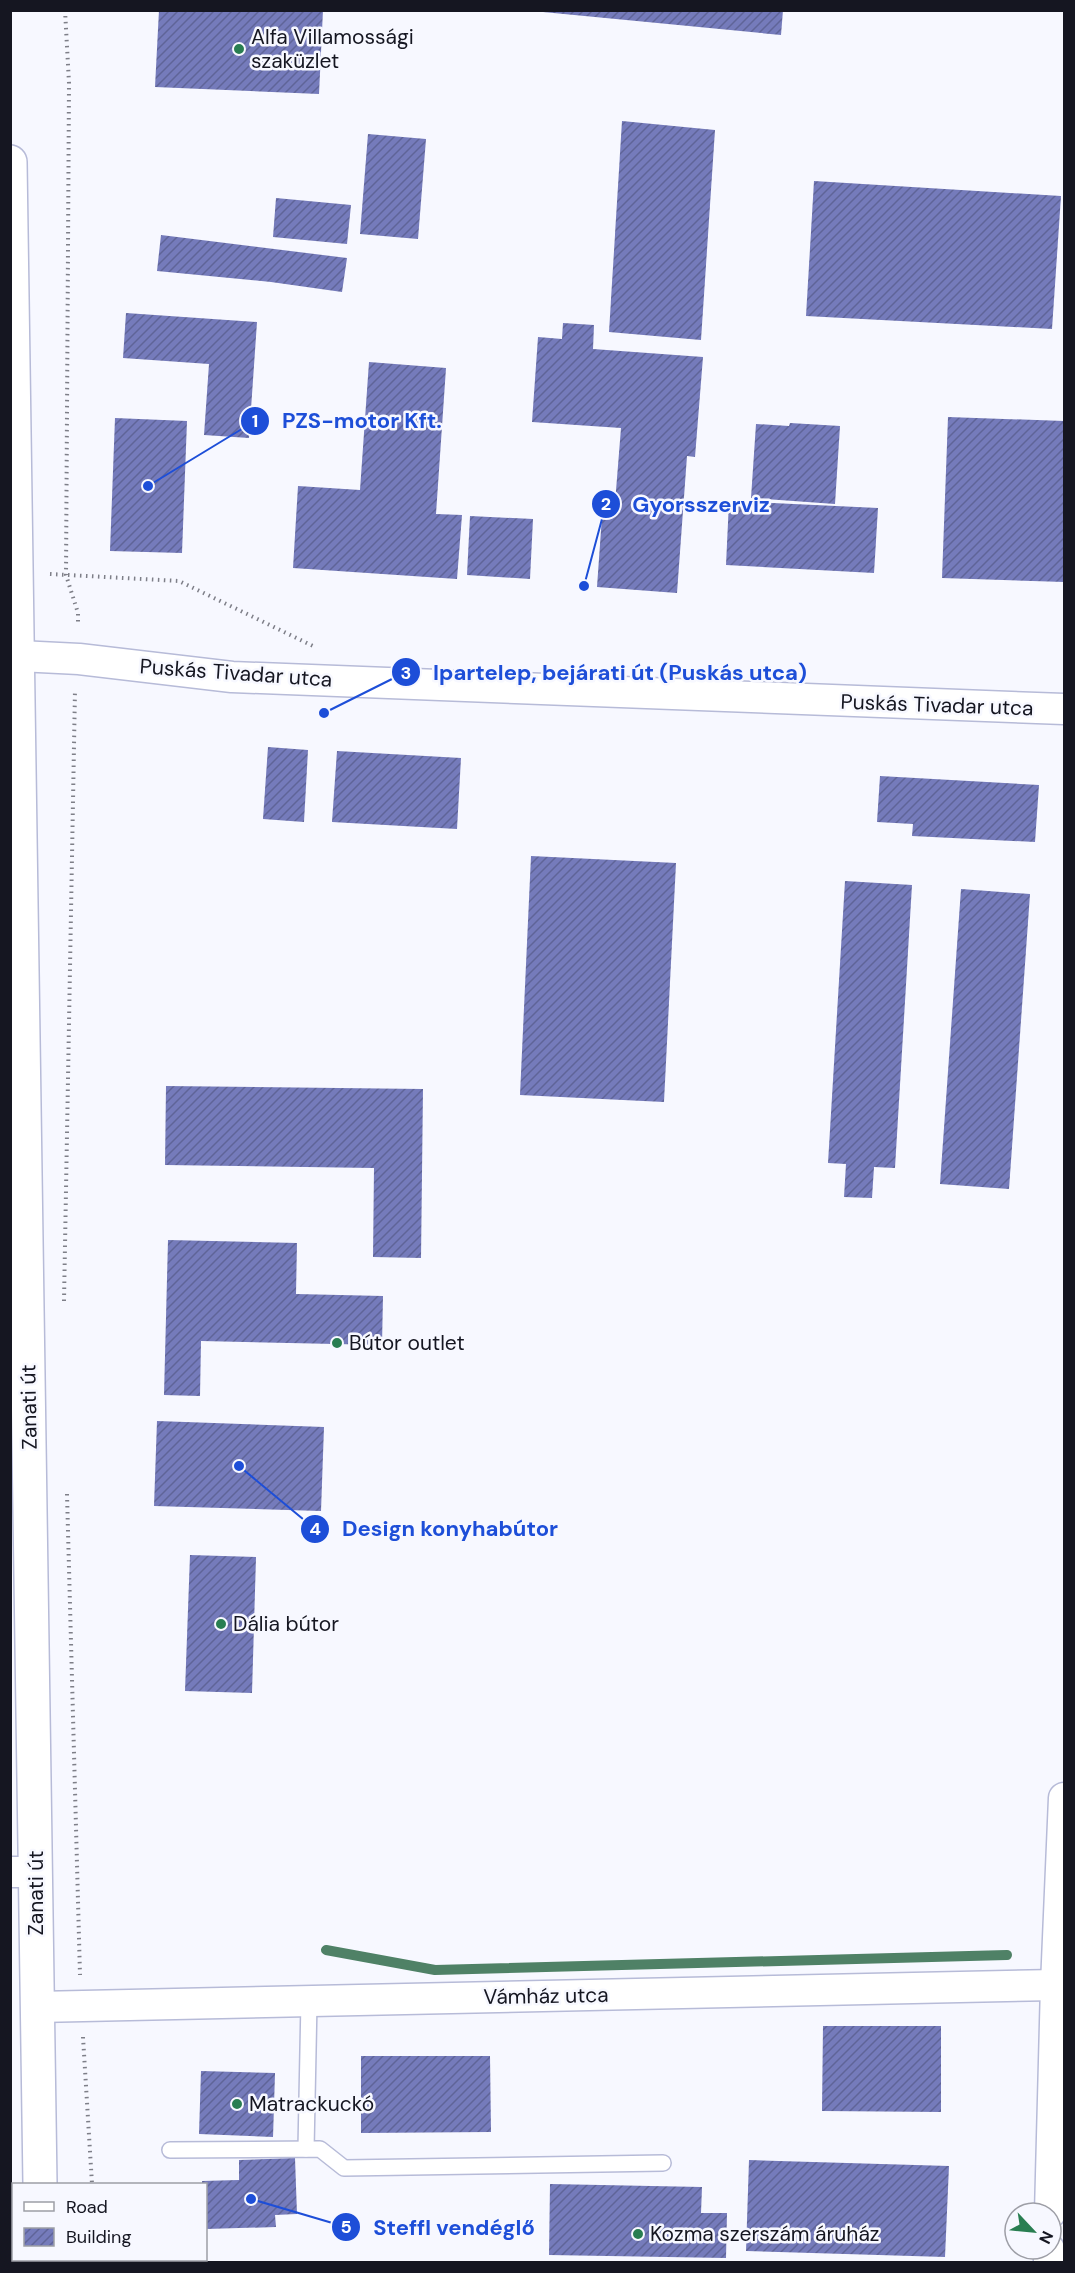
<svg xmlns="http://www.w3.org/2000/svg" width="1075" height="2273" viewBox="0 0 1075 2273" font-family="'DM Sans',sans-serif">
	<style>
		.lines { fill: none; stroke-linecap: round; stroke-linejoin: round }
		.stream { stroke: #4f8166; stroke-width: 10 }
		.building { fill: url(#building-hatch) }
		.service-casing { stroke: #b7bbd8; stroke-width: 18 }
		.minor-casing { stroke: #b7bbd8; stroke-width: 33 }
		.tertiary-casing { stroke: #b7bbd8; stroke-width: 36 }
		.path { stroke: #7e7f88; stroke-width: 4; stroke-dasharray: 1.5 4.5; stroke-linecap: butt }
		.service { stroke: #fff; stroke-width: 15 }
		.minor { stroke: #fff; stroke-width: 30 }
		.tertiary { stroke: #fff; stroke-width: 33 }
		.poi-dot { fill: #297e51; stroke: #f7f8ff; stroke-width: 2 }
		.labels { text-anchor: middle; stroke-width: 5; stroke-linejoin: round; paint-order: stroke }
		.poi-label { font-size: 21px; fill: #151621; stroke: #f7f8ff; text-anchor: start }
		.street-label { font-size: 21px; fill: #151621; stroke: #f7f8ff }
		.leader { fill: none; stroke: #1d4ed8; stroke-width: 2 }
		.callout-dot { fill: #1d4ed8; stroke: #f7f8ff; stroke-width: 2 }
		.mark-label { font-size: 18px; text-anchor: middle; font-weight: bold; fill: #fff }
		.callout-label { font-size: 22px; text-anchor: middle; font-weight: bold; fill: #1d4ed8; stroke: #f7f8ff; stroke-width: 5; stroke-linejoin: round; paint-order: stroke }
	</style>
	<defs>
		<pattern id="building-hatch" width="6" height="6" patternUnits="userSpaceOnUse" patternTransform="scale(1.5)"><rect width="6" height="6" fill="#757bbb"/><path d="M-1 1l2-2M0 6l6-6M5 7l2-2" fill="none" stroke="#5f6498"/></pattern>
	</defs>
	<rect width="100%" height="100%" fill="#f7f8ff"/>
	<g class="lines">
		<polyline class="stream" points="326,1950 435,1970 1007,1955"/>
	</g>
	<g class="building">
		<polygon points="159,10 323,10 319,94 155,87"/>
		<polygon points="543,10 783,10 781,35 543,12"/>
		<polygon points="622,121 715,130 701,340 609,332"/>
		<polygon points="368,134 426,139 418,239 360,234"/>
		<polygon points="814,181 1061,196 1052,329 806,316"/>
		<polygon points="276,198 351,205 347,244 273,237"/>
		<polygon points="161,235 347,258 342,292 271,282 157,271"/>
		<polygon points="126,313 257,322 249,438 204,435 209,364 123,358"/>
		<polygon points="563,323 594,325 593,349 703,357 695,457 687,456 677,593 597,587 603,502 615,503 621,428 532,422 538,337 562,339"/>
		<polygon points="369,362 446,368 436,514 462,515 457,579 293,568 298,486 360,490"/>
		<polygon points="948,417 1064,421 1064,582 942,578"/>
		<polygon points="115,418 187,421 182,553 110,551"/>
		<polygon points="790,423 840,426 835,504 751,498 756,424 789,426"/>
		<polygon points="729,501 878,508 874,573 726,565"/>
		<polygon points="470,516 533,519 530,579 467,575"/>
		<polygon points="268,747 308,750 304,822 263,819"/>
		<polygon points="337,751 461,758 457,829 332,822"/>
		<polygon points="880,776 1039,785 1035,842 912,836 913,824 877,822"/>
		<polygon points="531,856 676,863 664,1102 520,1095"/>
		<polygon points="845,881 912,885 895,1168 874,1167 872,1198 844,1197 846,1164 828,1163"/>
		<polygon points="961,889 1030,894 1009,1189 940,1184"/>
		<polygon points="166,1086 423,1089 421,1258 373,1257 374,1168 165,1165"/>
		<polygon points="168,1240 297,1243 296,1294 383,1296 382,1345 201,1341 200,1396 164,1395"/>
		<polygon points="157,1421 324,1427 321,1511 154,1506"/>
		<polygon points="190,1555 256,1557 252,1693 185,1691"/>
		<polygon points="823,2026 941,2026 941,2112 822,2111"/>
		<polygon points="361,2056 490,2056 491,2132 361,2133"/>
		<polygon points="201,2071 275,2073 273,2137 199,2134"/>
		<polygon points="295,2158 297,2214 275,2215 276,2227 206,2229 206,2184 202,2184 202,2181 239,2180 239,2160"/>
		<polygon points="749,2160 949,2166 945,2257 746,2251"/>
		<polygon points="550,2184 702,2187 701,2213 727,2213 726,2258 549,2255"/>
	</g>
	<g class="lines">
		<g class="service-casing">
			<g id="service">
				<polyline points="306,2149 309,2001"/>
				<polyline points="170,2150 320,2149 344,2168 663,2163"/>
				<polyline points="20,2262 22,2260"/>
			</g>
		</g>
		<g class="minor-casing">
			<g id="minor">
				<polyline points="19,656 79,659 232,677 1064,709"/>
				<polyline points="10,1872 36,1872"/>
				<polyline points="37,2007 1056,1985"/>
				<polyline points="1050,2213 1056,1985 1064,1798"/>
				<polyline points="1049,2262 1049,2249"/>
			</g>
		</g>
		<g class="tertiary-casing">
			<g id="tertiary">
				<polyline points="10,162 40,2184"/>
				<polyline points="42,2260 42,2262"/>
			</g>
		</g>
		<g class="path">
			<polyline points="65,10 69,83 66,575 78,613 78,626"/>
			<polyline points="50,574 179,581 313,646"/>
			<polyline points="64,1301 75,690"/>
			<polyline points="67,1494 80,1975"/>
			<polyline points="83,2037 92,2184"/>
			<polyline points="96,2260 96,2262"/>
		</g>
		<use href="#service" class="service"/>
		<use href="#minor" class="minor"/>
		<use href="#tertiary" class="tertiary"/>
	</g>
	<g class="poi-dot">
		<circle cx="239" cy="49" r="6"/>
		<circle cx="337" cy="1343" r="6"/>
		<circle cx="221" cy="1624" r="6"/>
		<circle cx="237" cy="2104" r="6"/>
		<circle cx="638" cy="2234" r="6"/>
	</g>
	<g class="labels">
		<g class="poi-label">
			<text x="251" y="44">Alfa Villamossági<tspan x="251" dy="24">szaküzlet</tspan></text>
			<text x="349" y="1350">Bútor outlet</text>
			<text x="233" y="1631">Dália bútor</text>
			<text x="249" y="2111">Matrackuckó</text>
			<text x="650" y="2241">Kozma szerszám áruház</text>
		</g>
		<g class="street-label">
			<text transform="translate(236 673) rotate(4)" y="7">Puskás Tivadar utca</text>
			<text transform="translate(937 705) rotate(2)" y="7">Puskás Tivadar utca</text>
			<text transform="translate(29 1407) rotate(-91)" y="7">Zanati út</text>
			<text transform="translate(36 1893) rotate(-90)" y="7">Zanati út</text>
			<text transform="translate(546 1996) rotate(-1)" y="7">Vámház utca</text>
		</g>
	</g>
	<path class="leader" d="M148 486L255 421M584 586L606 504M324 713L406 672M239 1466L315 1529M251 2199L346 2227"/>
	<g class="callout-dot">
		<circle cx="148" cy="486" r="6"/>
		<circle cx="584" cy="586" r="6"/>
		<circle cx="324" cy="713" r="6"/>
		<circle cx="239" cy="1466" r="6"/>
		<circle cx="251" cy="2199" r="6"/>
		<circle cx="255" cy="421" r="15"/>
		<circle cx="606" cy="504" r="15"/>
		<circle cx="406" cy="672" r="15"/>
		<circle cx="315" cy="1529" r="15"/>
		<circle cx="346" cy="2227" r="15"/>
	</g>
	<g class="mark-label">
		<text x="255" y="427">1</text>
		<text x="606" y="510">2</text>
		<text x="406" y="679">3</text>
		<text x="315" y="1535">4</text>
		<text x="346" y="2233">5</text>
	</g>
	<g class="callout-label">
		<text x="362" y="428">PZS-motor Kft.</text>
		<text x="701" y="512">Gyorsszerviz</text>
		<text x="620" y="680">Ipartelep, bejárati út (Puskás utca)</text>
		<text x="450" y="1536">Design konyhabútor</text>
		<text x="454" y="2235">Steffl vendéglő</text>
	</g>
	<rect width="1075" height="2273" fill="none" stroke="#151621" stroke-width="24"/>
	<rect x="12" y="2183" width="195" height="78" fill="#f7f8ff" stroke="#9d9ea6" stroke-width="1.5"/>
	<rect x="24" y="2202" width="30" height="9" fill="#ffffff" stroke="#9d9ea6" stroke-width="1.5"/>
	<text x="66" y="2213" font-size="18" fill="#151621">Road</text>
	<rect x="24" y="2228" width="30" height="18" fill="url(#building-hatch)" stroke="#9d9ea6" stroke-width="1.5"/>
	<text x="66" y="2243" font-size="18" fill="#151621">Building</text>
	<g transform="translate(1033 2231) rotate(116)"><circle r="28" fill="#f7f8ff" stroke="#9d9ea6" stroke-width="1.5"/>
	<path d="M0-4.5L10 22L0 15L-10 22Z" fill="#297e51"/>
	<text y="-9" font-size="16" font-weight="bold" text-anchor="middle" fill="#151621">N</text>
	</g>
</svg>
